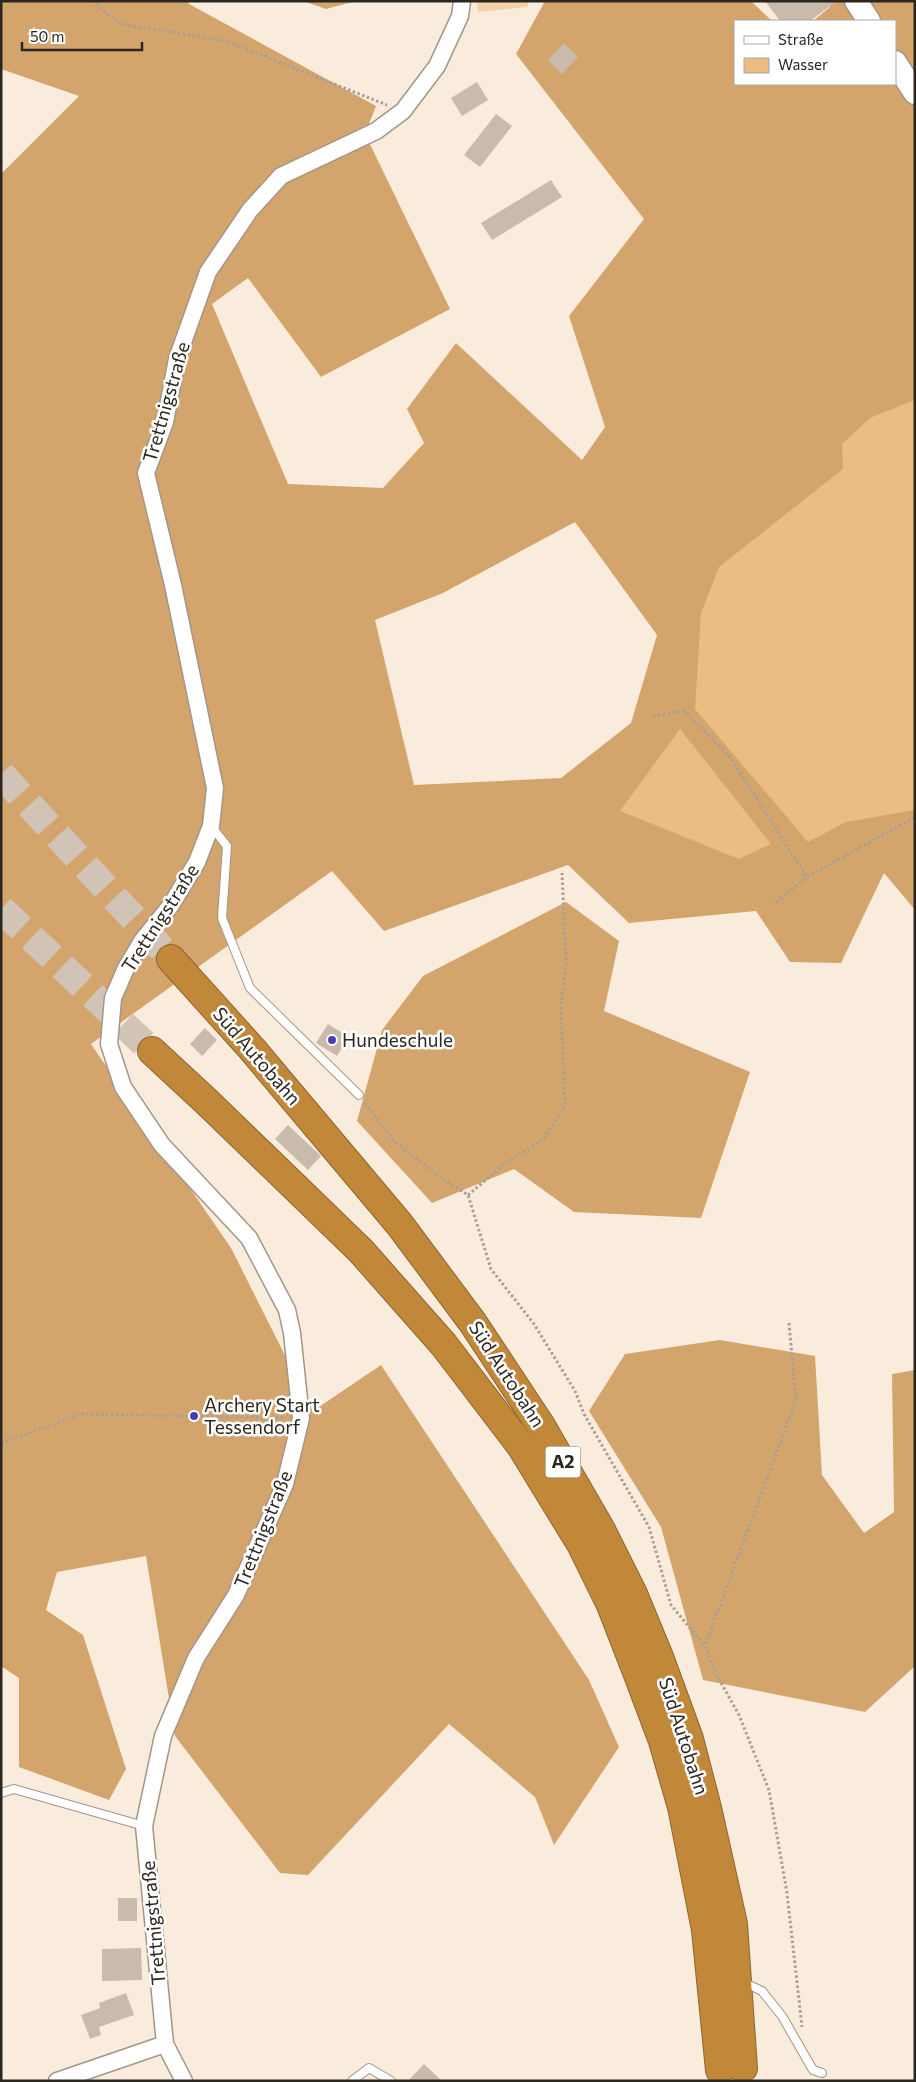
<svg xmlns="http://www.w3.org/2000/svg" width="916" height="2082" viewBox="0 0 916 2082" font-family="Commissioner,sans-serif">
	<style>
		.green { fill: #f3d1a8 }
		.forest { fill: #d3a56d; fill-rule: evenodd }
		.water { fill: #ebbc83 }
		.building { fill: #c8bbab }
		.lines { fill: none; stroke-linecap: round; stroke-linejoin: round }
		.motorway-tunnel { stroke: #d1c4b6; stroke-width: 28; stroke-dasharray: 28 14; stroke-linecap: butt }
		.service-casing { stroke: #a39687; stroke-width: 10 }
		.minor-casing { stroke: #a39687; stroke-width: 19 }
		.secondary-casing { stroke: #a39687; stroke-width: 25 }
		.motorway-casing { stroke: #8d6630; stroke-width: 30 }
		.path { stroke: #a99f93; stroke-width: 3; stroke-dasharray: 2.5 2.5; stroke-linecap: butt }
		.service { stroke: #fff; stroke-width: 8 }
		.minor { stroke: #fff; stroke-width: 16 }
		.secondary { stroke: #fff; stroke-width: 22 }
		.motorway { stroke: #c28839; stroke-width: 28 }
		.poi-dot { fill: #4b3eb5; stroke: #fff; stroke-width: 2 }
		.labels { text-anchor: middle; stroke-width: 5; stroke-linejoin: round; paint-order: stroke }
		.shield { fill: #fff; stroke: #6b6763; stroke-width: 1 }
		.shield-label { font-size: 18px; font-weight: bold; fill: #2b2620 }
		.street-label { font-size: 19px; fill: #2b2620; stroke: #fff }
		.poi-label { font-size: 19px; fill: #2b2620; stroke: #fff; text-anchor: start }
	</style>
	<rect width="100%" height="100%" fill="#faecdc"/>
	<polygon class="green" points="477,1 528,1 528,7 478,12"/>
	<g class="forest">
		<path d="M1,1H187L189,4L376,106L365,134L450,309L321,377L248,278L212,304L288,484L383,488L424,443L407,409L456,343L582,460L605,427L569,316L644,219L516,54L545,1H751L772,21H735V84H895V21H813L830,7L825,1H915V910L884,873L841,963L790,962L756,911L629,923L568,865L384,931L332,871L91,1044L231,1248L313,1411L381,1365L589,1680L619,1747L554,1845L535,1797L449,1724L308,1875L280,1873L175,1736L146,1556L57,1572L46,1610L83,1635L126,1769L109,1800L19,1767V1678L1,1666V174L79,96L1,69ZM575,522L657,635L631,723L561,778L414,785L375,620L443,593Z"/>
		<polygon points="303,1 356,1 326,9"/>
		<polygon points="566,902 619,941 604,1011 750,1072 701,1218 574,1212 514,1169 432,1203 357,1121 382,1030 423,976"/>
		<polygon points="720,1340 815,1356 822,1475 864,1533 894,1512 892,1374 915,1370 914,1667 865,1712 703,1680 661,1527 589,1411 625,1354"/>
	</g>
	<g class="water">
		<polygon points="914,400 915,810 846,822 808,842 695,709 701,613 719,567 843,469 842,444 870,418"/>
		<polygon points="680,729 771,844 739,859 620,811"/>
	</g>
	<g class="building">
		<polygon points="765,1 837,1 810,21 780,21"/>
		<polygon points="564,43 578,57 562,74 548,60"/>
		<polygon points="477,82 488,100 462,116 451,98"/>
		<polygon points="496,114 512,126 480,167 464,155"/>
		<polygon points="551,180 562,197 492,240 481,223"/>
		<polygon points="328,1024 349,1037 337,1056 316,1043"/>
		<polygon points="205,1028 217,1040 202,1056 190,1044"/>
		<polygon points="288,1125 321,1156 308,1170 275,1139"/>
		<rect x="118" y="1898" width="19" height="23"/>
		<polygon points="141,1948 142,1980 102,1981 102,1949"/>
		<polygon points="126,1993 134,2015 99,2027 101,2035 90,2039 81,2015 100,2008 99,2003"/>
		<polygon points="424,2064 442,2081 408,2081"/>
	</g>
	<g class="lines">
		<g class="motorway-tunnel">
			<polyline points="1,774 171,959"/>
			<polyline points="1,909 152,1051"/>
		</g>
		<g class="service-casing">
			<g id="service">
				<polyline points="211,826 227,846 222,918 250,988 359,1095"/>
				<polyline points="1,1793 14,1789 144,1826"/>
				<polyline points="743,1982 762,1991 782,2016 813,2070 822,2073"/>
				<polyline points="352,2081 369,2068 391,2081"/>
			</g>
		</g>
		<g class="minor-casing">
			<g id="minor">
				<polyline points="57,2081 165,2044"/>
				<polyline points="184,2081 165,2044 144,1826 163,1736 196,1658 236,1595 285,1484 301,1418 292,1333 287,1310 249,1238 162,1145 123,1087 109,1044 113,998 126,968 142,941 171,905 197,862 211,826 215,788 173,585 146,473 165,422 177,359 208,272 250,210 281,176 376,131 403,111 437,66 460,16 462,1"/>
			</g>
		</g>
		<g class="secondary-casing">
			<g id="secondary">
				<polyline points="856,1 869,21"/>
				<polyline points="895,62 915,93"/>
			</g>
		</g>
		<g class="motorway-casing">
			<g id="motorway">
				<polyline points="171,959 252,1049 400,1225 473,1323 541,1426 601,1530 633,1594 659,1657 689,1739 707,1808 733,1924 743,2068"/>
				<polyline points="152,1051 207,1102 361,1251 444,1345 521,1446 581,1544 611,1605 639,1677 663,1741 682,1807 706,1930 720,2070"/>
			</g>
		</g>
		<g class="path">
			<polyline points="92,1 120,24 226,41 387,105"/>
			<polyline points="653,716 685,711 730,757 807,877"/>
			<polyline points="776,902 807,877 915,817"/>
			<polyline points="365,1103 394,1141 436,1174 468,1195 491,1269 534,1324 575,1391 584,1414 649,1527 671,1605 704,1645"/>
			<polyline points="468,1195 506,1163 544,1139 565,1105 561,1007 566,962 562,873"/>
			<polyline points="789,1323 796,1400 705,1646 715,1672 739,1715 769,1790 787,1893 802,2027"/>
			<polyline points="1,1443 82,1414 286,1418"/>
		</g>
		<use href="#service" class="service"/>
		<use href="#minor" class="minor"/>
		<use href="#secondary" class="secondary"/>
		<use href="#motorway" class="motorway"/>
	</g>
	<g class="poi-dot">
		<circle cx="332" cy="1040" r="5"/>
		<circle cx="194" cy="1416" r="5"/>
	</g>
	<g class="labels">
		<rect class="shield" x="545.5" y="1446.5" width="35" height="31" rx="4"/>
		<g class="shield-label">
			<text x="563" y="1468">A2</text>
		</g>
		<g class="street-label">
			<text transform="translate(166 402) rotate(-74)" y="7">Trettnigstraße</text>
			<text transform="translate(160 918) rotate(-57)" y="7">Trettnigstraße</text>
			<text transform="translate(257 1056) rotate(49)" y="7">Süd Autobahn</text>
			<text transform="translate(507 1374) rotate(57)" y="7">Süd Autobahn</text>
			<text transform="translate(263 1529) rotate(-68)" y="7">Trettnigstraße</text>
			<text transform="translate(684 1736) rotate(72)" y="7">Süd Autobahn</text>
			<text transform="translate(153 1923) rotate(-95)" y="7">Trettnigstraße</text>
		</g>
		<g class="poi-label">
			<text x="342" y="1047">Hundeschule</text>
			<text x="204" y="1412">Archery Start<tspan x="204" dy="22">Tessendorf</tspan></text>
		</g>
	</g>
	<rect width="916" height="2082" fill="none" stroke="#2b2620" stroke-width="5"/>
	<rect x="734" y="20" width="162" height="65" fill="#ffffff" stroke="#aaa8a6"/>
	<rect x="744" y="36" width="25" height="8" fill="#ffffff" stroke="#aaa8a6"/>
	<text x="778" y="45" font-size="15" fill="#2b2620">Straße</text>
	<rect x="744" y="58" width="25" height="15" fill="#ebbc83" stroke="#aaa8a6"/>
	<text x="778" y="70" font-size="15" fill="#2b2620">Wasser</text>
	<path d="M22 42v8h120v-8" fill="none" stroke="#2b2620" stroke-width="2.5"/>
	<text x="30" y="42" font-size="15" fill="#2b2620" stroke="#ffffff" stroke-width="4" paint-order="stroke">50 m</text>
</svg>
